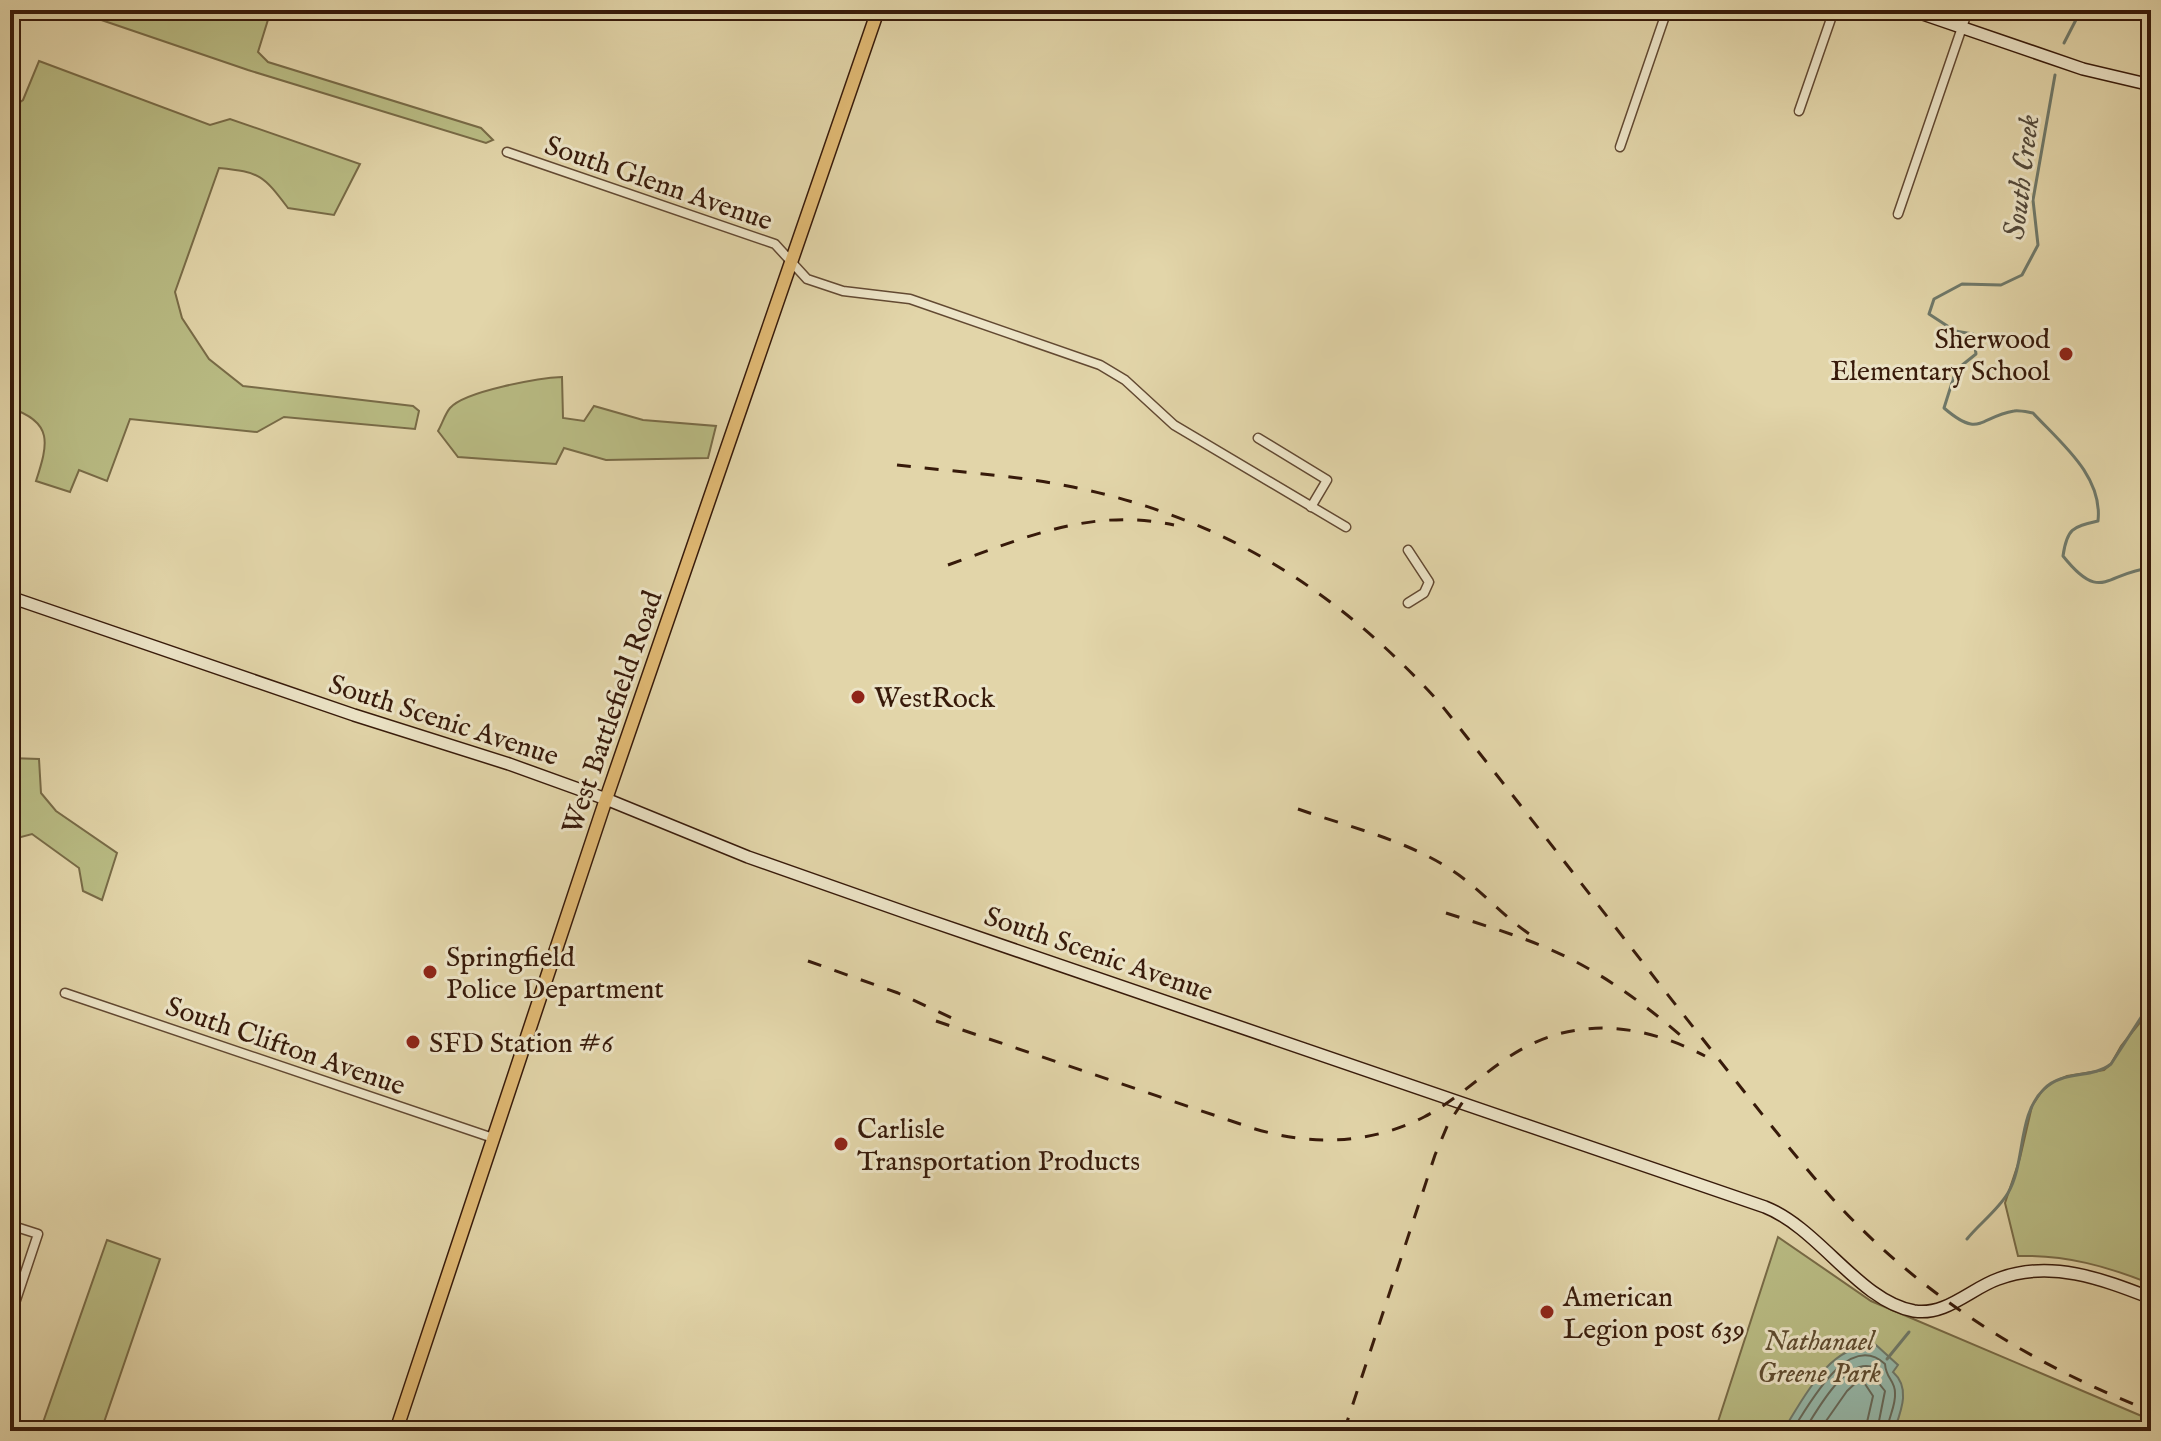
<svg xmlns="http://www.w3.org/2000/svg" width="2161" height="1441" viewBox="0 0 2161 1441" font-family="'IM FELL English',serif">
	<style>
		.green { fill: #b9bc84; stroke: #786b47; stroke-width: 2 }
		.water { fill: #95b8aa; stroke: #6f796a; stroke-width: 2 }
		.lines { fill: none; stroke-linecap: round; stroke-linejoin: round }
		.shore { stroke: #66695a; stroke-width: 2 }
		.stream { stroke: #6f796a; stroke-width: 3 }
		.street-casing { stroke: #624932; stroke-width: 11 }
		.secondary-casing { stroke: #371a0a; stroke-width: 14 }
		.primary-casing { stroke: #371a0a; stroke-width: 15 }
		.street { stroke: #ece4c7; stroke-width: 8 }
		.secondary { stroke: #ece4c7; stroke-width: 11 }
		.primary { stroke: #e1ba74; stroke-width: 12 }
		.rail { stroke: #371a0a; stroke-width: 3; stroke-dasharray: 14 14; stroke-linecap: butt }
		.poi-dot { fill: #8f2418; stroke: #ece4c7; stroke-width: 3 }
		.labels { text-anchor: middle; stroke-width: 6; stroke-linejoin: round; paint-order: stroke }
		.street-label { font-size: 28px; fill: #371a0a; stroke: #ece4c7 }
		.poi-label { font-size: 28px; fill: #371a0a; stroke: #ece4c7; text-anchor: start }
		.park-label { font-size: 28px; font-style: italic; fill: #5e4b2f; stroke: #ece4c7 }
		.water-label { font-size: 30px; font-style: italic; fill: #53493a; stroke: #ece4c7 }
	</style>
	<rect width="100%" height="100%" fill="#e2d5a9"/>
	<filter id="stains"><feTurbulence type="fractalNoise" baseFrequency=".0025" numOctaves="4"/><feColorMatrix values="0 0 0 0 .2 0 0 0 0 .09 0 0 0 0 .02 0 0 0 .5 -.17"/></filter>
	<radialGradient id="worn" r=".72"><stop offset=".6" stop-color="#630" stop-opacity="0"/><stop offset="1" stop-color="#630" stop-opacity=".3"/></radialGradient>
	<g class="green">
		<polygon points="72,10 271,10 258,52 268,62 481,128 493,140 486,143 248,70"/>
		<path d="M39,61L210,125L230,119L360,164L334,215L288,208C263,175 260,172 219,168L175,292L182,318L209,359L243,386L413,406L419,411L415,429L284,417L257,432L130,419L107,481L79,470L70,492L36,481C48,444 54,422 10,408V109L23,100Z"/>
		<path d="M562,377L563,418L584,421L594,406L643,420L716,426L708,458L606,460L564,448L556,464L458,457L438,431C442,424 445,414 450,408C465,391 539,378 562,377Z"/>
		<polygon points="10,758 39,759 41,793 56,811 117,853 102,900 83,891 79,868 32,834 10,840"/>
		<path d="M2151,1009V1284C2107,1266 2066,1255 2018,1256L2005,1203L2020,1158L2032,1106L2042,1091L2053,1082L2067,1076L2104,1070L2111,1064L2121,1046Z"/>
		<polygon points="1778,1237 1871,1301 2151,1420 2151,1431 1715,1431"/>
		<polygon points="107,1240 160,1259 101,1431 40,1431"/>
	</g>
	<path class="water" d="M1876,1345L1898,1365L1893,1372C1911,1388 1901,1411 1894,1431H1783C1802,1401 1831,1340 1874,1348Z"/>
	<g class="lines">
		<g class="shore">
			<path d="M1792,1431C1809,1405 1848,1330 1885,1364C1886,1379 1895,1380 1895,1393C1896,1406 1888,1418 1887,1431"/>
			<path d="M1804,1431C1817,1411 1846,1355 1875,1368L1877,1381L1885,1391L1877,1431"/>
			<polyline points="1819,1431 1847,1391 1861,1378 1873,1396 1865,1431"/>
		</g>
		<g class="stream">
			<polyline points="2064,43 2081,10"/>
			<path d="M2055,75L2033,200L2038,245L2022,275L2001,285L1962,284L1934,299L1929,314L1955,331L1973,334L1976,354L1956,370L1944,408C1980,439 1979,417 2014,411C2019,410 2027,412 2033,413C2061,443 2103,476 2098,521C2073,527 2067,528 2063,556C2102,605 2106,572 2151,568"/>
			<path d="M1967,1239C1979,1224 1998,1210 2008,1193C2026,1162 2017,1115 2044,1089C2063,1070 2092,1079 2111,1064L2151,1002"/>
			<polyline points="1887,1359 1909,1332"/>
		</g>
		<g class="street-casing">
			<g id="street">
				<polyline points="1799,111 1834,10"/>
				<polyline points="1620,147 1667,10"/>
				<polyline points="507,152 775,244 807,279 843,291 910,299 1100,365 1125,380 1174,425 1346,527"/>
				<polyline points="1898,214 1968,10"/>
				<polyline points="1258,438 1327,480 1311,507"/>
				<polyline points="1408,550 1429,582 1424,593 1408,603"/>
				<polyline points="65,993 493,1138"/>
				<polyline points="10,1225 38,1234 10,1318"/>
			</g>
		</g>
		<g class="secondary-casing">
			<g id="secondary">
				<polyline points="1911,10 2083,69 2151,85"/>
				<path d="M10,597L354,715L509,764L606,799L748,857L913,915L1765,1207C1820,1229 1859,1301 1914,1311C1946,1316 1970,1289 1998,1279C2050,1259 2102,1279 2151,1298"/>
			</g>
		</g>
		<g class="primary-casing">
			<polyline id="primary" points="396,1431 606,799 878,10"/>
		</g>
		<use href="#street" class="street"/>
		<use href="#secondary" class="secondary"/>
		<use href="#primary" class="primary"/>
		<g class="rail">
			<path d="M897,465C955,472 1015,475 1073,487C1223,518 1337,590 1439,702C1521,805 1601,909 1682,1013C1731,1074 1779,1138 1831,1197C1917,1293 2031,1365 2151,1411"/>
			<path d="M948,565C1024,538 1091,507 1174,525"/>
			<path d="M1298,809C1349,827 1407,840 1453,871C1482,890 1504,918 1534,937"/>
			<path d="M1446,913C1480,924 1514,934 1547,948C1599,970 1645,1004 1687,1041"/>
			<polyline points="808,961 898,993 954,1019"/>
			<path d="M936,1021L1252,1128C1311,1146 1368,1145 1424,1117C1453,1102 1477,1079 1503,1061C1567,1015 1638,1021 1705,1056"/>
			<polyline points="1344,1431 1435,1155 1448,1124 1468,1094"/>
		</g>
	</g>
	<g class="poi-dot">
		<circle cx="2066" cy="354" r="8"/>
		<circle cx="858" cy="697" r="8"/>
		<circle cx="430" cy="972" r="8"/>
		<circle cx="413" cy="1042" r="8"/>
		<circle cx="841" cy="1144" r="8"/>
		<circle cx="1547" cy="1312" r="8"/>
	</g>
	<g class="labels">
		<g class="street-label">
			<text transform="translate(659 182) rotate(19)" y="10">South Glenn Avenue</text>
			<text transform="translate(611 712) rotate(-71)" y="10">West Battlefield Road</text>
			<text transform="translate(444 719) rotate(18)" y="10">South Scenic Avenue</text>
			<text transform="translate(1099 953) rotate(19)" y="10">South Scenic Avenue</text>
			<text transform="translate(286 1045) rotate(19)" y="10">South Clifton Avenue</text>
		</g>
		<g class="poi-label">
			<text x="2050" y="348" text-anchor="end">Sherwood<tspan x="2050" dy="32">Elementary School</tspan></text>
			<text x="874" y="707">WestRock</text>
			<text x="446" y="966">Springfield<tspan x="446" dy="32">Police Department</tspan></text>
			<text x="429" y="1052">SFD Station #6</text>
			<text x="857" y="1138">Carlisle<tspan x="857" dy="32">Transportation Products</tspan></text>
			<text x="1563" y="1306">American<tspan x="1563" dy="32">Legion post 639</tspan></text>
		</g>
		<g class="park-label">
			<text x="1819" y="1350">Nathanael<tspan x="1819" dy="32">Greene Park</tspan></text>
		</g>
		<g class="water-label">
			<text transform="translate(2021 177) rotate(-83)" y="10">South Creek</text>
		</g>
	</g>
	<rect width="2161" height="1441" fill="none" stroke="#e2d5a9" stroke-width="40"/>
	<rect x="12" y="12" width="2137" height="1417" fill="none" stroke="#371a0a" stroke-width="4"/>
	<rect x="20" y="20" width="2121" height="1401" fill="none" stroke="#371a0a" stroke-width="2"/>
	<rect width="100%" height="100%" filter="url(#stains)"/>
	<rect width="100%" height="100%" fill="url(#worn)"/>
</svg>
